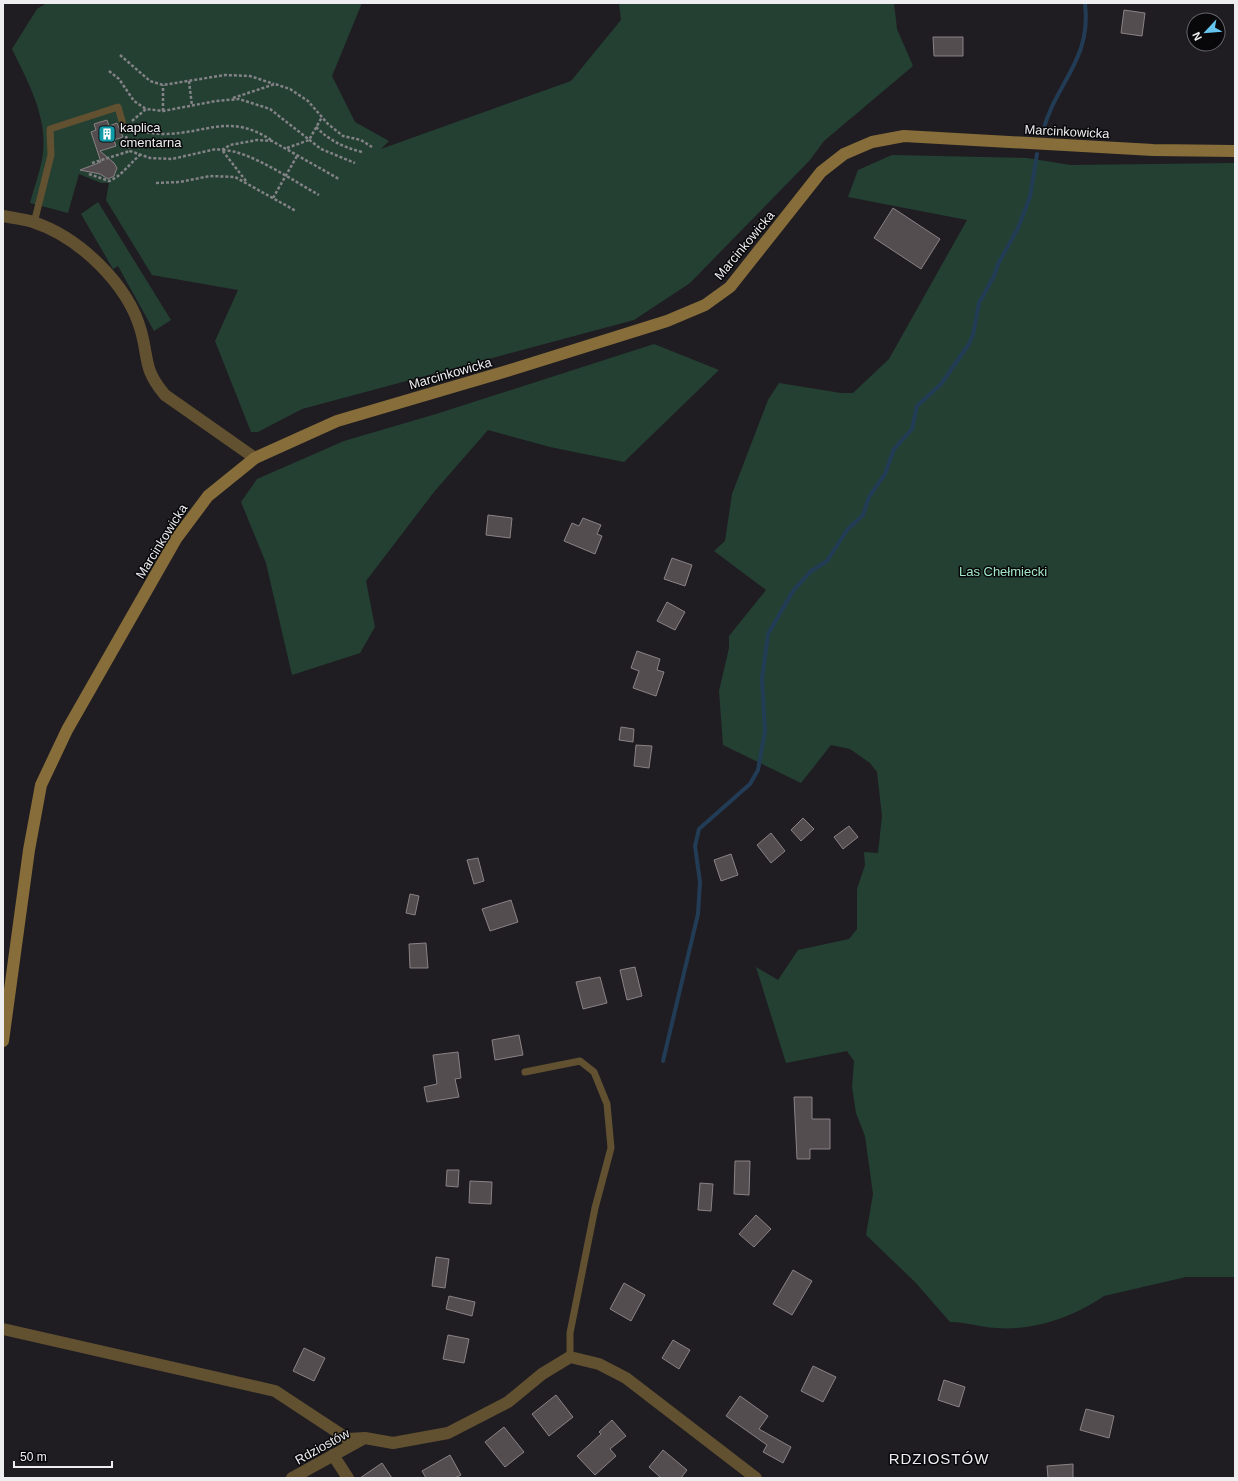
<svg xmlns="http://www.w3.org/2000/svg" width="1238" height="1481" viewBox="0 0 1238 1481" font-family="Helvetica,sans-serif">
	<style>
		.green { fill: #244033 }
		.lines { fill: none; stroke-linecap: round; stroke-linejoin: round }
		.stream { stroke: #233c55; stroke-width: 4 }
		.building { fill: #544d4f; stroke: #8a8285 }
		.path { stroke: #838286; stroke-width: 2.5; stroke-dasharray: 3 2; stroke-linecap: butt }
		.lane { stroke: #615131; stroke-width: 7 }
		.street { stroke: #615131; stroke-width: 12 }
		.secondary { stroke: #876d39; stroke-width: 12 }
		.labels { text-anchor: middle; stroke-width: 3; stroke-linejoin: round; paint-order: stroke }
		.poi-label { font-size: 13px; fill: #eeedf0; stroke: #08080a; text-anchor: start }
		.street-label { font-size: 13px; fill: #eeedf0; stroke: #08080a }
		.park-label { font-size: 13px; fill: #a1e7c7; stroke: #08080a }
		.quarter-label { font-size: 15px; letter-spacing: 1px; fill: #eeedf0; stroke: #08080a }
	</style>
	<rect width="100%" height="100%" fill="#1f1d22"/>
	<g class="green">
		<path d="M47,3H362L332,76L355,122L389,141L381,149L571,81L621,20L619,3H894L897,29L913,66L824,141L810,160L690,283L634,320L302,409L258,432H251L215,341L238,290L152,275L106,200L109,183H101L79,174L68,213L30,203C34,187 41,170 43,153C47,115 28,82 12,49L37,9Z"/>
		<path d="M892,155L1027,158L1070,165L1235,163V1277H1186L1104,1296C1073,1317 1034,1331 996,1328C981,1327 966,1322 950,1322L915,1282L866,1235L873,1194L865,1136L856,1113L852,1087L854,1061L847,1051L786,1063L756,967L778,980L798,950L849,939L857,929V889L865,865L864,852L878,853L882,816L877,772L870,763L850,749L831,745L801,783L723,745L719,691L729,648V636L766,590L714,551L725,541L732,494L768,400L779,383L841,393H853L889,359L967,220L848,197L858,170Z"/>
		<polygon points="98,202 171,320 154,331 118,266 113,269 81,214"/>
		<polygon points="654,344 719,370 624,462 550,447 488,430 434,492 366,581 375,627 360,653 292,675 266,563 241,502 257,479 344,441 436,414"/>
	</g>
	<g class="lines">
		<g class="stream">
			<path d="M1043,131C1056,82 1092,60 1085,3"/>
			<polyline points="663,1061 698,914 700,882 695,846 699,829 750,784 758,770 765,731 762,679 768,634 793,591 811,571 827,561 847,530 863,515 869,497 885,474 894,449 912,429 917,406 941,384 969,344 973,335 979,303 994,276 998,264 1018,228 1030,197 1037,154"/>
		</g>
	</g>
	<g class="building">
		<polygon points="1124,10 1145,13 1142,36 1121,33"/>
		<polygon points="933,37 963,37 963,56 934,56"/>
		<polygon points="107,120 109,126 117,123 123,137 114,140 116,146 100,151 114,163 117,168 114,176 108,179 100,174 80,170 101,162 91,132 96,130 94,124"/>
		<polygon points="893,208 940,239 921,269 874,238"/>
		<polygon points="488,515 512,518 510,538 486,535"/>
		<polygon points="583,518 601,525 597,534 602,536 595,554 564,541 572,523 579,526"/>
		<polygon points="672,558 692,565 685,586 664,579"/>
		<polygon points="667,602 685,612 675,630 657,621"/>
		<polygon points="637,651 660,659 657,670 664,672 656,696 633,688 639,671 631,668"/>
		<polygon points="621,727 634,729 633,742 619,740"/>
		<polygon points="636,745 652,746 649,768 634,766"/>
		<polygon points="803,818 814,829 801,841 791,830"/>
		<polygon points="849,826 858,837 843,849 834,837"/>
		<polygon points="771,833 785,851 771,863 757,845"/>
		<polygon points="731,854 738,875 721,881 714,860"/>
		<polygon points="478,858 484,881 474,884 467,860"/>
		<polygon points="410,894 419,896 415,915 406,913"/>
		<polygon points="511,900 518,922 490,931 482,909"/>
		<polygon points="426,943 428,968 410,968 409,944"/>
		<polygon points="635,967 642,996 627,1000 620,970"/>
		<polygon points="600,977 607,1003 583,1009 576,982"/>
		<polygon points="519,1035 523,1055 495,1060 492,1040"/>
		<polygon points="458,1052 461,1078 455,1079 459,1097 427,1102 424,1087 437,1084 433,1055"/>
		<polygon points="794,1097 812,1097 812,1119 830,1119 830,1149 810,1149 810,1159 797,1159"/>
		<polygon points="735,1161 750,1161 749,1195 734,1194"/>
		<polygon points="447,1170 459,1170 458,1187 446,1186"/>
		<polygon points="470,1181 492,1182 491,1204 469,1203"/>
		<polygon points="700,1183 713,1184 711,1211 698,1210"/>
		<polygon points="756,1215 771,1229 754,1247 739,1234"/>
		<polygon points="436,1257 449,1259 445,1288 432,1286"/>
		<polygon points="793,1270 812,1281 792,1315 773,1304"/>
		<polygon points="624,1283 645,1295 631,1321 610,1309"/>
		<polygon points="449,1296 475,1302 472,1316 446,1309"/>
		<polygon points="448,1335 469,1339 464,1363 443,1359"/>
		<polygon points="673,1340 690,1350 679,1369 662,1358"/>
		<polygon points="304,1348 325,1358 314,1381 293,1371"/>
		<polygon points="813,1366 836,1377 823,1402 801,1391"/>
		<polygon points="944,1380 965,1387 959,1407 938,1400"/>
		<polygon points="556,1395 573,1417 549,1436 532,1414"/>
		<polygon points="740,1396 768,1416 759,1429 791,1447 783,1463 763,1452 767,1445 726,1416"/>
		<polygon points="1086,1409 1114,1416 1109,1438 1080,1430"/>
		<polygon points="612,1420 626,1436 610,1449 616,1456 595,1475 577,1456 601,1434 599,1432"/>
		<polygon points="504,1427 524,1452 505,1467 485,1442"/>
		<polygon points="663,1450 687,1470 681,1478 661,1478 649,1467"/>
		<polygon points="450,1455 461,1475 455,1478 426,1478 422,1471"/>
		<polygon points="382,1463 392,1478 360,1478"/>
		<polygon points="1073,1464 1073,1478 1048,1478 1047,1466"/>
	</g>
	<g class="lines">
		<g class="path">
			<polyline points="120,55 150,81 163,85 225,75 250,76 274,84"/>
			<polyline points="109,71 119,79 134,101 146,109"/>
			<polyline points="189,81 192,106"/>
			<polyline points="233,98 275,84 290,89 308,101 328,124 343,136 361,140 372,147"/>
			<polyline points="163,111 163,85"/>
			<polyline points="132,121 146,109 163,111 216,101 239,99 270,109 321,149 355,163"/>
			<path d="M316,127C330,141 343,147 362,152"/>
			<path d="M132,129C143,132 154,134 166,134C208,133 230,113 271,140"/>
			<polyline points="126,136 130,151 150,158 172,159 216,149 222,150 230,145 257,140 272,141 339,179"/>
			<polyline points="287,148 309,140 322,117"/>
			<polyline points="92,163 130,151"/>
			<path d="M89,174L109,181C122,176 129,164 140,155"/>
			<path d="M246,181L222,150C249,150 295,182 319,195"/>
			<polyline points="156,183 180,182 210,176 235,177 296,211"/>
			<polyline points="273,198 297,156"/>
		</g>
		<g class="lane">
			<polyline points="34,223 51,155 50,129 118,107 124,128"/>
			<polyline points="525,1072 580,1061 594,1072 607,1104 611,1148 595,1208 570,1333 570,1357"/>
		</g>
		<g class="street">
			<path d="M3,216C13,218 23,219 33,222C79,237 128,284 141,331C149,360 143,369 165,395L255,458"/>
			<polyline points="3,1329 275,1391 348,1439 365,1438 393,1443 448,1433 508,1402 542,1374 570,1357 599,1364 626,1378 756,1478"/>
			<polyline points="333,1455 348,1478"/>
			<polyline points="292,1478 361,1440"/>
		</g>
		<polyline class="secondary" points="3,1041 29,850 41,785 67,730 176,539 208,496 255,458 337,421 507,371 667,321 705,305 730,287 821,172 844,154 872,142 904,136 1153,150 1235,151"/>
	</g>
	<defs>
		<g id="building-square" transform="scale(0.9)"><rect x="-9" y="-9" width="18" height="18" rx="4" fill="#0f9aa8" stroke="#08080a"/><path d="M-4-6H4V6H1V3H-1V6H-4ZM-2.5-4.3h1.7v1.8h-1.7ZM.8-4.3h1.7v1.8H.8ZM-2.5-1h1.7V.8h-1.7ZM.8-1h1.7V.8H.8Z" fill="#fff"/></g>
	</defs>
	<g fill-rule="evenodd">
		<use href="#building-square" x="107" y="134"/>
	</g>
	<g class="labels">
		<g class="poi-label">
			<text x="120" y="132">kaplica<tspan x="120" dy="15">cmentarna</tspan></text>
		</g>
		<g class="street-label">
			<text transform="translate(1067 131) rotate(3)" y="5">Marcinkowicka</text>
			<text transform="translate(744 245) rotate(-50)" y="5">Marcinkowicka</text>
			<text transform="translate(450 373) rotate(-16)" y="5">Marcinkowicka</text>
			<text transform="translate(161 541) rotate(-58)" y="5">Marcinkowicka</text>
			<text transform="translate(322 1446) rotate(-29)" y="5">Rdziostów</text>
		</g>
		<g class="park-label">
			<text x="1003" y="576">Las Chełmiecki</text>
		</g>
		<g class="quarter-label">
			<text x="939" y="1464">RDZIOSTÓW</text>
		</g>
	</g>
	<rect width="1238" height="1481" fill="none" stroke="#eeedf0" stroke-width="8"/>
	<g transform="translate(1206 32) rotate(244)"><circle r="19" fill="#08080a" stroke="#646466"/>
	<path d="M0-3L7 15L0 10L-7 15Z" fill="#65c5ee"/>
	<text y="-6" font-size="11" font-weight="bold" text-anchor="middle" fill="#eeedf0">N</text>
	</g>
	<path d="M14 1461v6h98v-6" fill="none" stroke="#eeedf0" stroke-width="2"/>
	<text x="20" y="1461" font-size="12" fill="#eeedf0" stroke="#08080a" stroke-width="3" paint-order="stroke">50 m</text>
</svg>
